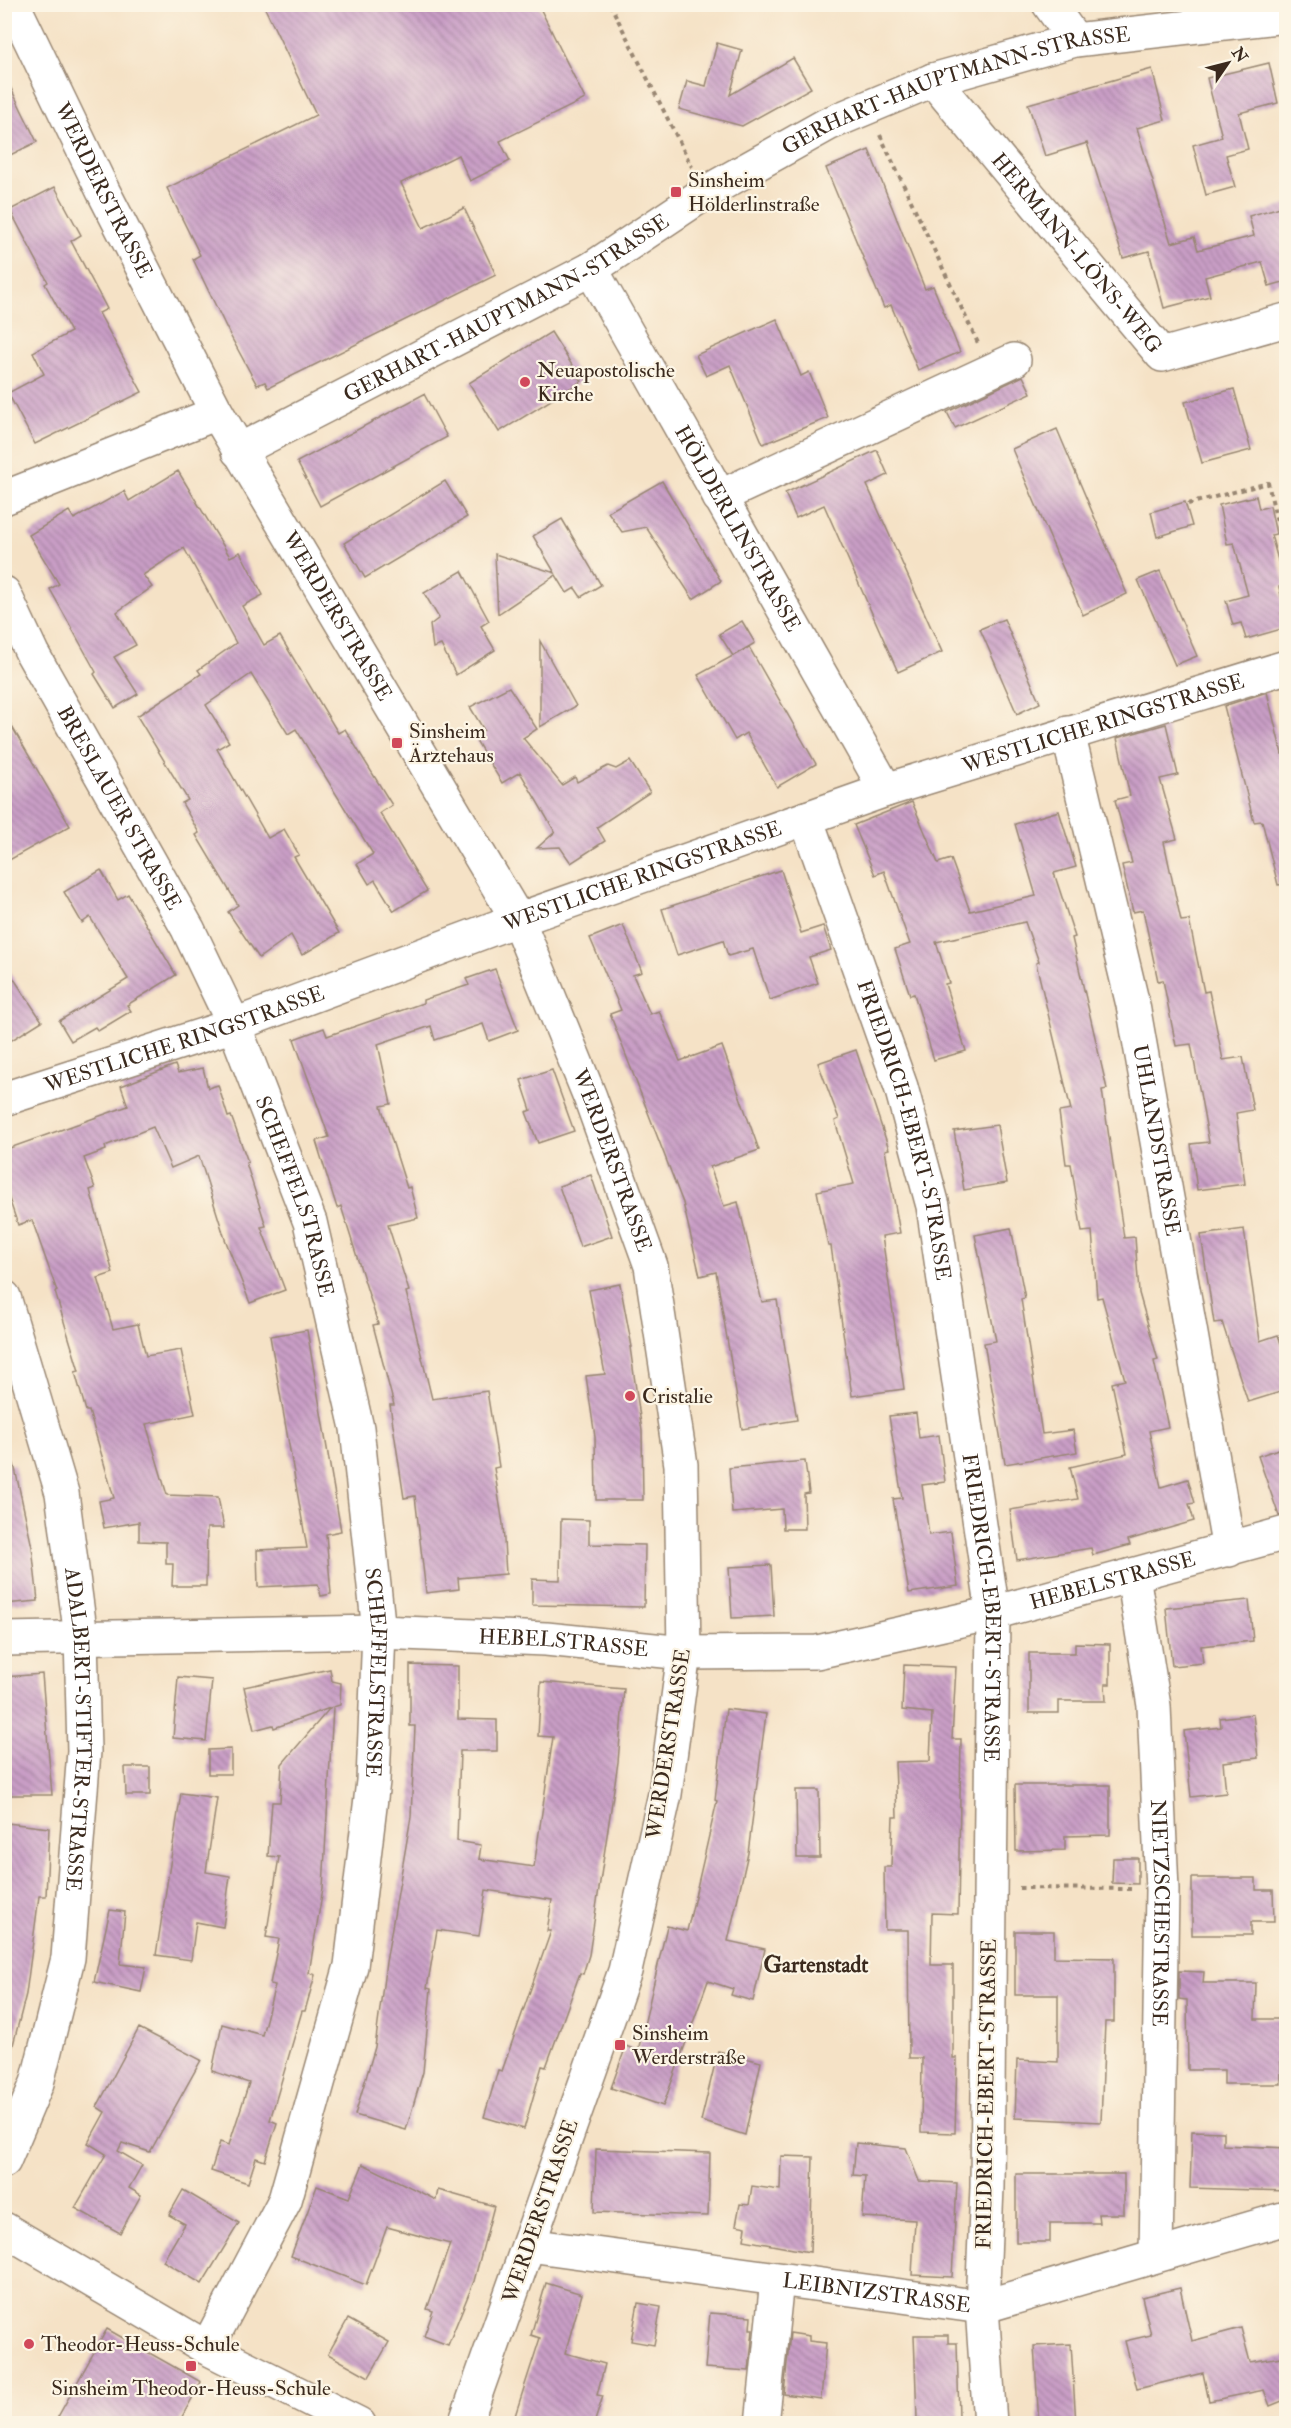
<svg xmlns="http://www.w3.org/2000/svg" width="1291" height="2428" viewBox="0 0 1291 2428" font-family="'IM FELL Double Pica',serif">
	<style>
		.building { fill: url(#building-back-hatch) }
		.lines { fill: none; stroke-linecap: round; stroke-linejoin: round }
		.minor-casing { stroke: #988672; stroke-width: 36 }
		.path { stroke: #988672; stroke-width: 4; stroke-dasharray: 4.5 4.5; stroke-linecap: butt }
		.minor { stroke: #fff; stroke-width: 33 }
		.poi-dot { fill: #d1495b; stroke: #fcf5e5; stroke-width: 2 }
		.labels { text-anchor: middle; stroke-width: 4.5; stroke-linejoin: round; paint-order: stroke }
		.street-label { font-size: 21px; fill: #3b2a1e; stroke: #fcf5e5 }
		.poi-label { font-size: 21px; fill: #3b2a1e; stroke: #fcf5e5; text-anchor: start }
		.neighbourhood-label { font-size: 22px; font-weight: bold; fill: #3b2a1e; stroke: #fcf5e5 }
	</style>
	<defs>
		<pattern id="building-back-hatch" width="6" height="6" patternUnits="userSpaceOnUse" patternTransform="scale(1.5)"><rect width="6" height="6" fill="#c99ec6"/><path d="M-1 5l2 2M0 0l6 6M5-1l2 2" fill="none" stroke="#a481a0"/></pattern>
	</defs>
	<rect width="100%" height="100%" fill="#fcf5e5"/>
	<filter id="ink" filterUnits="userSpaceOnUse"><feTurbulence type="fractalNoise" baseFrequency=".0167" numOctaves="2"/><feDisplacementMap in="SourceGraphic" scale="12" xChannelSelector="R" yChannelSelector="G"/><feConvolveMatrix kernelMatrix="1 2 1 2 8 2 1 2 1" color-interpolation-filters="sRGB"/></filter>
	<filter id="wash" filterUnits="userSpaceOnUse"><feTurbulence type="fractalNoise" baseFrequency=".008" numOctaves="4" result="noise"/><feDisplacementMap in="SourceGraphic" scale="24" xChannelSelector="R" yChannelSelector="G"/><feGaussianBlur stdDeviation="1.35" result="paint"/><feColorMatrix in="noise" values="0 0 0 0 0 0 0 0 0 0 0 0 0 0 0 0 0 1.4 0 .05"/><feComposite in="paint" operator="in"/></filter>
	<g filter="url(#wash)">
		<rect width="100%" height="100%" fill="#f5e2c6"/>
		<g id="blocks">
			<g class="building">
				<polygon points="263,4 538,4 585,99 500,141 510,161 470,181 458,155 401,183 423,228 464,208 496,275 268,388 265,382 257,385 230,335 193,259 200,255 167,188 316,115"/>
				<polygon points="717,43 742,50 730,95 793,58 811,88 742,126 679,109 687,81 706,86"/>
				<polygon points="1269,63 1278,103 1239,113 1248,149 1226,155 1235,187 1206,195 1193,145 1222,137 1207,78"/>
				<polygon points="1152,69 1165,120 1137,128 1171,243 1194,237 1198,250 1254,236 1249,216 1287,205 1287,281 1269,286 1262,262 1205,277 1210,296 1164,308 1149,251 1123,258 1087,143 1045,156 1028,104"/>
				<polygon points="4,74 37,142 4,158"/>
				<polygon points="869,150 925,289 933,286 960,352 918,370 891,305 884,308 826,168"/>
				<polygon points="55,187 81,235 71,241 107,309 99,313 142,392 35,444 8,393 44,374 33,352 71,332 45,284 48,282 10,210"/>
				<polygon points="777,319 801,376 809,372 828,418 763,444 730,365 706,376 696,355"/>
				<polygon points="551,332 582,381 499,432 469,383"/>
				<polygon points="1023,376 1031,393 955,428 947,412"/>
				<polygon points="1234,389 1251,450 1202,463 1185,402"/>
				<polygon points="424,394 447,437 320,506 297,462"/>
				<polygon points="1057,429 1127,594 1083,615 1012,449"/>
				<polygon points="877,450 888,475 867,485 942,652 898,672 824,505 796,518 785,493"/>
				<polygon points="178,471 230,557 240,552 263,595 242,606 264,645 280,636 338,733 345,729 392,805 380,813 427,891 394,911 375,880 369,884 357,864 373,854 296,729 288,734 251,674 206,705 229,742 217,749 268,838 284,829 299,855 294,857 339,933 302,955 291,935 259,958 228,912 238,905 196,835 199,833 182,803 188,800 137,716 201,674 198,670 236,643 184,548 143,575 152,587 117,612 136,645 114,657 138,694 115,708 94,674 96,672 50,589 59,584 29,535 69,511 74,519 124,491 129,501"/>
				<polygon points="445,481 467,517 365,578 344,543"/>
				<polygon points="662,481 721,581 693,599 646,527 622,532 608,512"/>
				<polygon points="1256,496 1259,509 1270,506 1276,534 1271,535 1285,585 1279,587 1285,611 1281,613 1285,628 1246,639 1241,623 1233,625 1226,601 1248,595 1234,543 1227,544 1219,505"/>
				<polygon points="1185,502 1192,526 1157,537 1151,512"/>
				<polygon points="562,519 601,585 581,597 575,588 567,593 556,575 498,614 495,554 555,573 533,536"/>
				<polygon points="462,571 489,621 481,626 495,650 456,675 441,645 433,648 430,625 439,618 424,593"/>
				<polygon points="1160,571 1197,656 1175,665 1138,580"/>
				<polygon points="1004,619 1040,703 1017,714 980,629"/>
				<polygon points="742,621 755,643 733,656 719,634"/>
				<polygon points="540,641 576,706 540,727"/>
				<polygon points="749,647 816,764 777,787 746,733 735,740 698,675"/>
				<polygon points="509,687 537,729 523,738 562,785 575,777 577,782 608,766 616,769 630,761 650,792 597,827 605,841 571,863 560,847 537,848 555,832 520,772 502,783 474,737 484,730 470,707"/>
				<polygon points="1267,692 1282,754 1287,753 1287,884 1278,885 1262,821 1254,822 1224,706"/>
				<polygon points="4,713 70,826 4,863"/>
				<polygon points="1166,724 1178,775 1160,779 1177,839 1164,842 1181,921 1189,920 1204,992 1209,991 1223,1060 1243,1057 1253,1110 1236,1113 1245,1184 1197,1190 1191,1144 1209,1142 1191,1044 1176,1046 1163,980 1158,981 1143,910 1133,912 1122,865 1132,863 1115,800 1130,796 1117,738"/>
				<polygon points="912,802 938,863 951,859 970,911 1036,896 1015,824 1059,811 1076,867 1054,873 1075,937 1072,938 1107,1089 1102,1090 1124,1238 1135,1237 1139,1293 1158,1360 1154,1361 1168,1427 1149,1431 1161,1487 1188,1479 1195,1503 1189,1504 1194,1521 1128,1540 1130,1545 1093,1555 1091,1548 1017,1560 1010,1510 1078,1499 1070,1467 1127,1454 1112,1383 1125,1380 1102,1297 1097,1298 1092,1231 1082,1232 1071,1164 1066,1164 1059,1112 1071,1110 1036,963 1039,962 1025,922 936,942 949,983 945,984 966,1051 934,1060 914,994 910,995 895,949 910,944 884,871 875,875 854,825"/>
				<polygon points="101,870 118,900 128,894 176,975 127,1005 131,1011 98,1031 95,1027 71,1041 59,1021 128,979 90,917 82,923 64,892"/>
				<polygon points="781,870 801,933 823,926 831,950 809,957 818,983 770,1000 753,949 728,956 723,940 677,955 662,909"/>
				<polygon points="623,925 642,972 633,975 650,1014 659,1011 680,1061 722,1046 759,1150 710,1167 724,1206 738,1202 762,1302 777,1300 797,1420 742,1429 716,1272 700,1276 683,1203 610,1014 621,1010 590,938"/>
				<polygon points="4,964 42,1021 4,1045"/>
				<polygon points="495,969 518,1030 489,1041 483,1024 435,1040 431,1026 378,1044 391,1104 381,1106 407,1188 410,1187 418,1218 388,1225 409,1291 406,1292 432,1399 487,1391 499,1467 494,1468 503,1524 506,1574 458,1578 459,1589 426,1593 415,1496 404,1498 390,1405 394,1405 373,1325 378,1324 341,1206 337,1208 316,1141 329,1137 294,1039 324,1028 327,1036 423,1003 423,1000 469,985 466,979"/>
				<polygon points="856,1050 889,1149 885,1150 900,1233 882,1236 904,1389 852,1396 831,1246 828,1246 817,1191 854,1184 835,1121 839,1119 818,1063"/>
				<polygon points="175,1065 178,1073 203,1068 208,1088 218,1085 228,1117 231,1116 248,1162 246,1163 266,1226 261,1227 285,1290 250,1303 225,1239 199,1156 171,1168 153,1127 105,1146 106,1150 84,1158 95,1188 90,1190 113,1273 98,1278 113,1329 138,1324 146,1356 181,1350 195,1414 146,1424 167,1495 218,1497 224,1528 207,1528 206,1586 172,1586 173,1564 166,1564 166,1542 139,1541 139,1522 104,1528 99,1501 114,1498 89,1411 86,1411 75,1372 79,1371 55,1292 57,1291 32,1220 18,1225 4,1184 4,1150 128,1106 121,1086"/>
				<polygon points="552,1070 574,1131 538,1143 526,1112 531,1110 521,1080"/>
				<polygon points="997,1125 1007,1183 964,1190 954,1131"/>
				<polygon points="591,1175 612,1236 580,1247 559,1186"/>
				<polygon points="1011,1228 1025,1298 1021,1299 1042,1434 1073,1430 1077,1452 1005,1464 984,1343 996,1341 975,1235"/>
				<polygon points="1244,1229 1260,1341 1278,1335 1287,1361 1287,1390 1248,1402 1222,1322 1214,1323 1201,1235"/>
				<polygon points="620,1284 632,1347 630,1347 642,1431 643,1500 596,1500 595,1437 586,1376 605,1374 589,1290"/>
				<polygon points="307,1330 341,1531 326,1534 331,1594 321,1596 318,1584 258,1587 257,1550 307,1548 270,1336"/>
				<polygon points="916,1413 919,1438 939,1435 945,1482 922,1485 929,1535 951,1532 958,1586 909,1593 893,1499 902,1498 889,1416"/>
				<polygon points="1287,1446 1287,1515 1279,1516 1258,1456"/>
				<polygon points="805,1461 809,1493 804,1494 805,1529 783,1529 782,1509 732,1513 729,1468"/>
				<polygon points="14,1464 32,1547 38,1601 4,1604 4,1465"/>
				<polygon points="561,1519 589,1520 589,1544 645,1545 644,1607 532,1605 532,1579 560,1580"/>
				<polygon points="771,1565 774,1616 732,1618 729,1567"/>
				<polygon points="1249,1600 1253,1641 1201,1646 1203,1663 1172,1666 1166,1608"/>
				<polygon points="1075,1643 1110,1644 1110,1684 1105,1684 1106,1701 1059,1701 1059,1713 1029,1713 1029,1653 1075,1653"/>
				<polygon points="410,1665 458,1666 458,1719 497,1720 497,1751 460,1751 457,1841 481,1845 479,1859 534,1867 553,1737 538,1736 541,1682 624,1689 618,1762 589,1955 583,1974 580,1973 546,2067 542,2066 524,2129 484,2117 498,2070 502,2071 551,1931 547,1931 552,1900 486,1890 479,1936 437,1930 427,1988 431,1989 423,2072 406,2130 355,2115 375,2047 386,1962 411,1817 415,1726 410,1726"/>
				<polygon points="904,1665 956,1667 952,1739 961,1739 958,1914 932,1913 931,1965 953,1965 953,2058 957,2058 955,2133 921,2132 922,2058 909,2058 908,1930 885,1930 884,1867 891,1867 893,1817 897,1817 895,1762 930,1761 932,1713 902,1710"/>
				<polygon points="330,1669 332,1681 341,1683 340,1705 333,1707 323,1888 309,1973 315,1975 305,2011 302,2011 270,2120 277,2123 265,2161 256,2158 248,2183 211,2171 220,2142 229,2145 249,2083 212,2071 222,2024 262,2035 275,1985 270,1984 279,1939 266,1937 279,1857 268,1856 272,1802 280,1802 282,1764 330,1708 274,1728 273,1725 254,1730 244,1687"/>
				<polygon points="42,1674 52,1795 7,1795 4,1677"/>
				<polygon points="178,1677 212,1680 206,1741 173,1738"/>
				<polygon points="726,1709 766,1714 748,1853 728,1941 765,1949 753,2001 731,1995 733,1989 708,1981 663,2106 611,2088 626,2046 638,2051 667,1926 687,1931 717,1801 715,1800"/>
				<polygon points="1253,1714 1258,1758 1223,1762 1226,1793 1191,1797 1184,1731 1221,1727 1220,1718"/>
				<polygon points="231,1749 231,1774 208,1774 208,1750"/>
				<polygon points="125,1767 150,1767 150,1795 126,1795"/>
				<polygon points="1015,1785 1110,1785 1110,1835 1065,1836 1065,1850 1016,1851"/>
				<polygon points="796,1790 819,1790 820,1858 797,1858"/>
				<polygon points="181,1793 217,1798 206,1872 230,1876 223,1927 196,1922 191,1960 156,1955"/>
				<polygon points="7,1823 49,1828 46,1896 39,1896 26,1994 12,2049 4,2048 4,1835 7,1835"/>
				<polygon points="1113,1858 1138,1858 1138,1884 1112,1883"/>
				<polygon points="1192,1878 1256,1878 1256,1890 1273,1890 1274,1922 1251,1922 1251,1935 1192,1935"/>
				<polygon points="110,1910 125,1912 120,1964 146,1967 141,1992 94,1982"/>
				<polygon points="1015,1931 1054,1931 1054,1957 1114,1958 1114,2022 1105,2022 1101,2122 1015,2118 1017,2060 1058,2062 1058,1995 1015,1995"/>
				<polygon points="1179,1971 1204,1972 1203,1983 1256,1983 1255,2019 1280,2019 1281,2084 1224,2084 1224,2070 1188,2070 1187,2000 1179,1999"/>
				<polygon points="139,2028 201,2060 150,2152 122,2143 118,2151 142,2165 129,2188 141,2195 120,2233 75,2208 106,2154 88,2143 105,2112 97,2107"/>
				<polygon points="718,2051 761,2062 745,2135 701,2121"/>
				<polygon points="1192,2131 1223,2132 1223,2145 1287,2148 1287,2191 1190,2188"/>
				<polygon points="856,2143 906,2148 919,2181 957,2183 952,2277 912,2275 915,2220 862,2217 865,2176 853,2175"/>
				<polygon points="596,2149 710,2153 708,2216 594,2212"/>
				<polygon points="781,2156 813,2157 810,2252 744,2240 746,2227 736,2225 740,2204 749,2205 752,2186 780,2190"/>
				<polygon points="363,2164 436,2200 438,2190 494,2206 474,2281 448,2345 424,2336 433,2311 427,2309 450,2244 387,2227 366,2285 291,2256 317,2186 349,2198"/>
				<polygon points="1016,2174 1124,2174 1124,2214 1098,2214 1099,2223 1050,2223 1050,2242 1016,2242"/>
				<polygon points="183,2190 239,2223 202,2284 163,2261 185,2224 169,2215"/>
				<polygon points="546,2283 582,2294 565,2353 605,2364 597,2395 603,2396 594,2424 526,2424 514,2419 540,2338 531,2335"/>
				<polygon points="1180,2288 1192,2341 1241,2328 1250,2362 1287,2356 1287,2399 1270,2406 1264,2390 1209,2401 1203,2373 1137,2389 1125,2341 1151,2335 1142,2297"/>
				<polygon points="638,2303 661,2307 654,2345 631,2341"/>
				<polygon points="710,2313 751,2316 750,2329 753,2329 749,2371 705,2368"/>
				<polygon points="348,2319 389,2342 369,2377 328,2354"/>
				<polygon points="107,2329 201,2382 178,2424 54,2424"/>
				<polygon points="790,2333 809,2336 809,2341 826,2343 821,2399 784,2394"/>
				<polygon points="914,2335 948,2335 948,2343 957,2343 959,2418 917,2419"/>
				<polygon points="1071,2344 1076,2424 1039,2424 1034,2346"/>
			</g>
		</g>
	</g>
	<g filter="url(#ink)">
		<use href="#blocks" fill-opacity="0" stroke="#988672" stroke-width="1.5"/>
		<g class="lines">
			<g class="minor-casing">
				<g id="minor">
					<path id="s1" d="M13,4L103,191L217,413L518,920L590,1097L651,1266L681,1465L684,1653L665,1794L625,1971L465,2424"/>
					<polyline points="1049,4 1075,40"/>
					<path id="s2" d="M933,80L1162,355L1286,320"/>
					<path id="s3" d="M591,269L886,790"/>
					<path id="s4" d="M238,451L591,269L705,193L828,124L933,80L1075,40L1286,16"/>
					<polyline points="719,497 1014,360"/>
					<polyline points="4,498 217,413"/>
					<path id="s5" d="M4,593L32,653L188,929L234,1025L310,1222L357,1428L379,1632L373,1781L351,1966L285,2200L207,2348"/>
					<path id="s6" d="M1068,733L1133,1005L1229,1550"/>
					<path id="s7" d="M806,818L901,1087L933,1206L993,1613L987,2187L982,2307L990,2424"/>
					<path id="s8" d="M4,1099L234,1025L500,926L886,790L1286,667"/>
					<path id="s9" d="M4,1297L62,1493L81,1637L84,1751L68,1958L37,2083L4,2161"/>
					<path id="s10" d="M1133,1575L1154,1706L1162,1890L1156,2255"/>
					<path id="s11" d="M4,1639L379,1632L546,1639L684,1653L817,1652L993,1613L1286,1533"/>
					<polyline points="4,2229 207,2348 359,2424"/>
					<path id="s12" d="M529,2245L982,2307L1286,2218"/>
					<polyline points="762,2424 777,2280"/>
				</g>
			</g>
			<g class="path">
				<polyline points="610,4 692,167"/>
				<polyline points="880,135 978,343"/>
				<polyline points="1188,504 1268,483 1286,561"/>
				<polyline points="1019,1888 1131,1889"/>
			</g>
			<use href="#minor" class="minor"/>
		</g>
	</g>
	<g class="poi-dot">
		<rect x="670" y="186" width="12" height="12" rx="3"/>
		<circle cx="525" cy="382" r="6"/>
		<rect x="391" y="737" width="12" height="12" rx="3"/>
		<circle cx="630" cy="1396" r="6"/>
		<rect x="614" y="2039" width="12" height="12" rx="3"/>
		<circle cx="29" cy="2344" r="6"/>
		<rect x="185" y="2360" width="12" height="12" rx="3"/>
	</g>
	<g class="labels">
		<g class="street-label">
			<text dy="7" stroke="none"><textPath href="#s4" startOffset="808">GERHART-HAUPTMANN-STRASSE</textPath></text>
			<text dy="7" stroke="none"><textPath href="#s1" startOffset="207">WERDERSTRASSE</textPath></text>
			<text dy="7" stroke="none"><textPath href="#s2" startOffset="225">HERMANN-LÖNS-WEG</textPath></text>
			<text dy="7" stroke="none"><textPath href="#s4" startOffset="304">GERHART-HAUPTMANN-STRASSE</textPath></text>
			<text dy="7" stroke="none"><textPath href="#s3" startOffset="298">HÖLDERLINSTRASSE</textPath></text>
			<text dy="7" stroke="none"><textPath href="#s1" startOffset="693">WERDERSTRASSE</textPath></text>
			<text dy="7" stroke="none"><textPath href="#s8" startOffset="1162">WESTLICHE RINGSTRASSE</textPath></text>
			<text dy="7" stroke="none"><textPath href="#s5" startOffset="244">BRESLAUER STRASSE</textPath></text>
			<text dy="7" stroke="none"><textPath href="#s8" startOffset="676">WESTLICHE RINGSTRASSE</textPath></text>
			<text dy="7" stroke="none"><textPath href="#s8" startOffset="190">WESTLICHE RINGSTRASSE</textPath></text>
			<text dy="7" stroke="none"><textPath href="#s7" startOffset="328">FRIEDRICH-EBERT-STRASSE</textPath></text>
			<text dy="7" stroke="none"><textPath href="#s6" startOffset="417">UHLANDSTRASSE</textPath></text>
			<text dy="7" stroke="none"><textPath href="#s1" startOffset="1305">WERDERSTRASSE</textPath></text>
			<text dy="7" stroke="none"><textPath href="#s5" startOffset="672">SCHEFFELSTRASSE</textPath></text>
			<text dy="7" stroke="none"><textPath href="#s11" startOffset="1118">HEBELSTRASSE</textPath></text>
			<text dy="7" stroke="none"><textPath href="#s7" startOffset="814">FRIEDRICH-EBERT-STRASSE</textPath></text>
			<text dy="7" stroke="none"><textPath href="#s11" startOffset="560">HEBELSTRASSE</textPath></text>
			<text dy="7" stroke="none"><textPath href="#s5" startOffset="1158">SCHEFFELSTRASSE</textPath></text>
			<text dy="7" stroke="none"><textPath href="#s9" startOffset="442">ADALBERT-STIFTER-STRASSE</textPath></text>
			<text transform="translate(668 1744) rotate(-81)" y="7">WERDERSTRASSE</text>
			<text dy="7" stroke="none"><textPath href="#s10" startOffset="340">NIETZSCHESTRASSE</textPath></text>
			<text transform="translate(986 2094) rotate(-89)" y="7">FRIEDRICH-EBERT-STRASSE</text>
			<text transform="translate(540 2211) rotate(-71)" y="7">WERDERSTRASSE</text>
			<text dy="7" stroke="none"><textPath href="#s12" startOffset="351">LEIBNIZSTRASSE</textPath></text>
		</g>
		<g class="poi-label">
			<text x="688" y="187">Sinsheim<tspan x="688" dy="24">Hölderlinstraße</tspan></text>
			<text x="537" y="377">Neuapostolische<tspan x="537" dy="24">Kirche</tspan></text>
			<text x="409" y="738">Sinsheim<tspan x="409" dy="24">Ärztehaus</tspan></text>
			<text x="642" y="1403">Cristalie</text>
			<text x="632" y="2040">Sinsheim<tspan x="632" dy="24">Werderstraße</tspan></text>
			<text x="41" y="2351">Theodor-Heuss-Schule</text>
			<text x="191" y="2395" text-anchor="middle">Sinsheim Theodor-Heuss-Schule</text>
		</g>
		<g class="neighbourhood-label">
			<text x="816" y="1972">Gartenstadt</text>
		</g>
	</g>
	<rect width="1291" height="2428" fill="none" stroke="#fcf5e5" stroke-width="24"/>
	<g transform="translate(1228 63) rotate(55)" stroke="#fcf5e5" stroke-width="4.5" paint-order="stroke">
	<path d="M0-4.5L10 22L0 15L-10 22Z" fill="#3b2a1e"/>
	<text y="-9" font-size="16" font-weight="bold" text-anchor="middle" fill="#3b2a1e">N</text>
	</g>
</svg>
